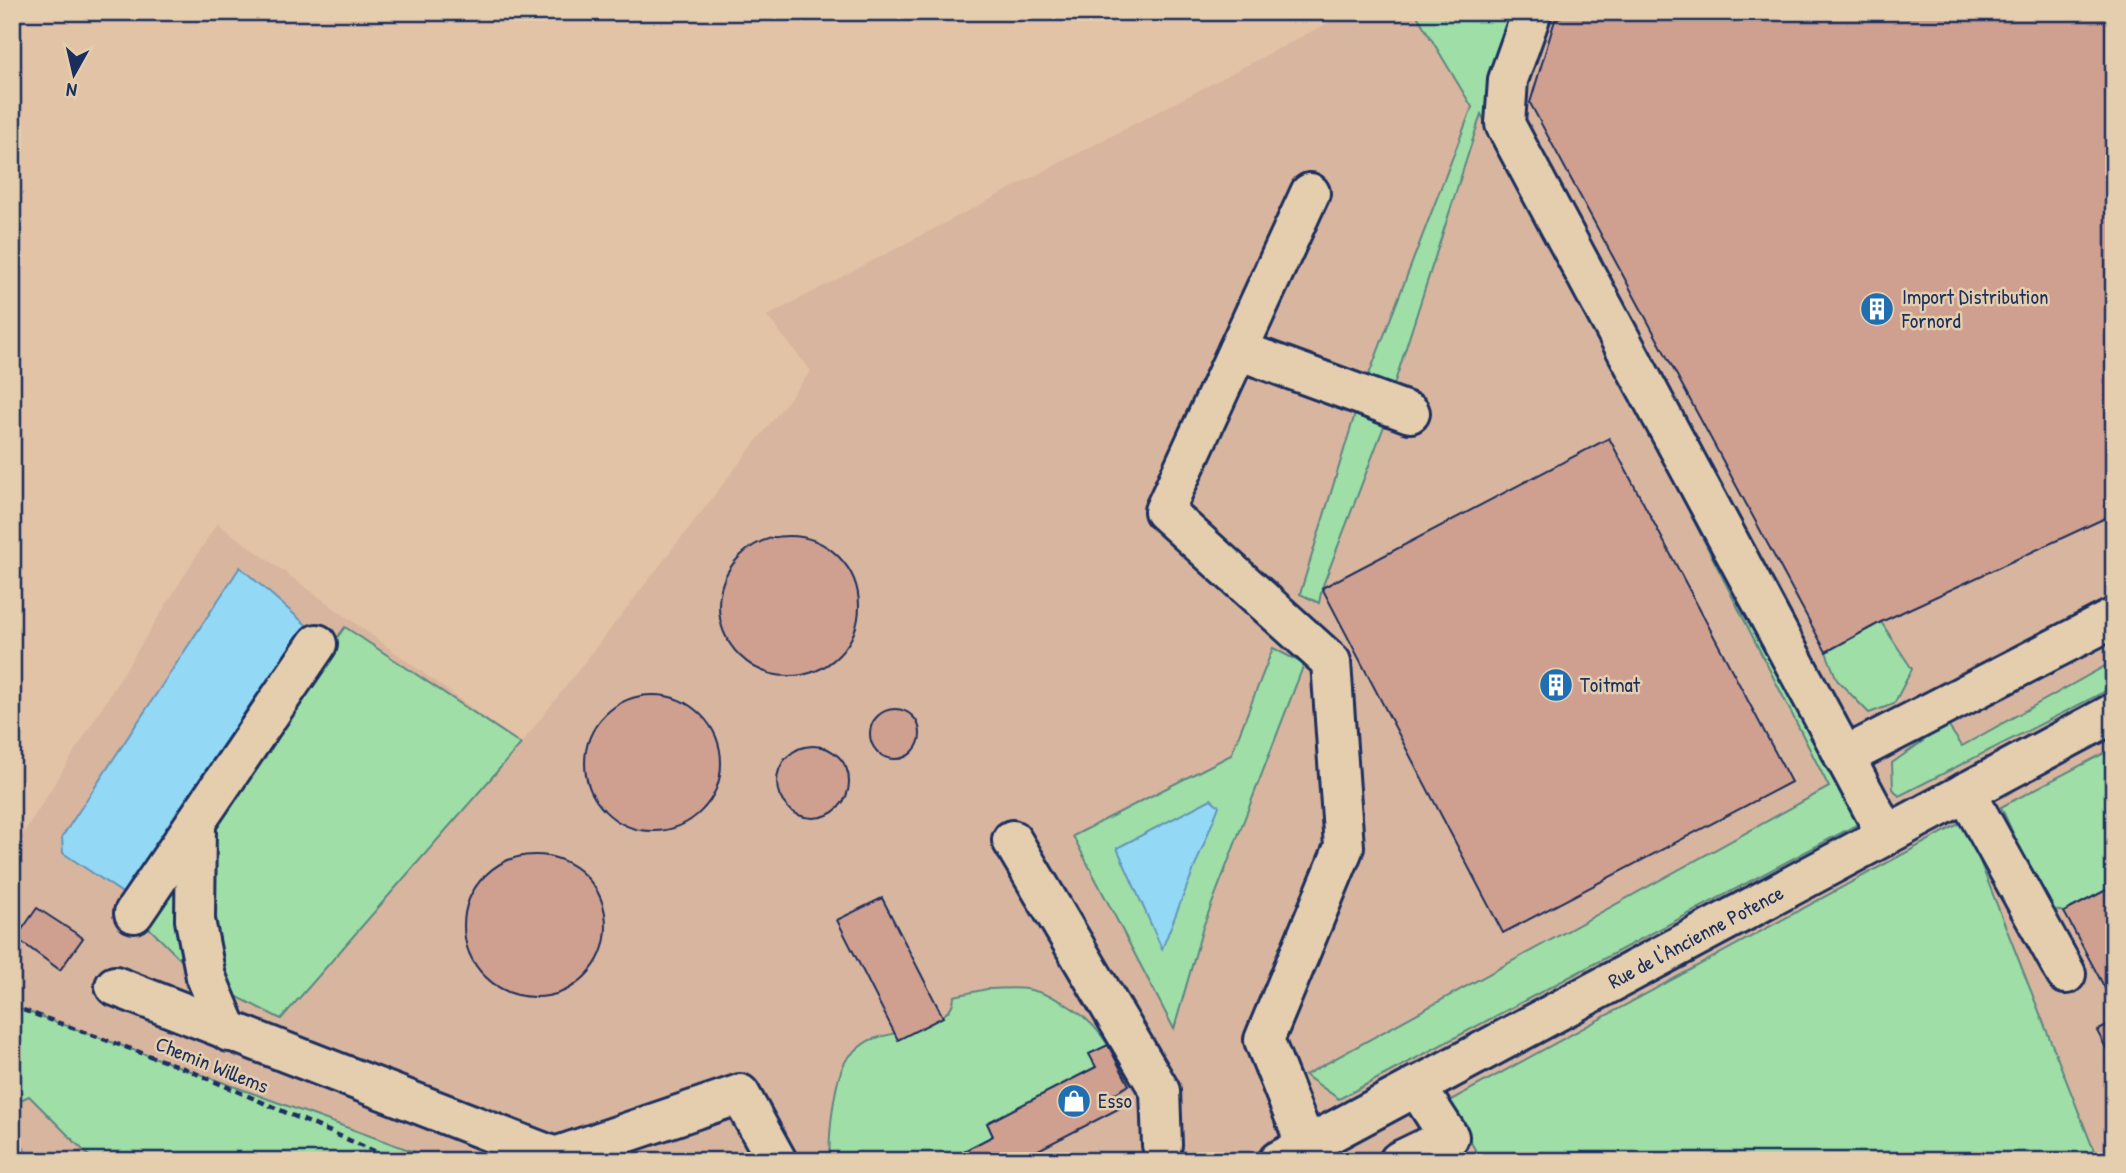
<svg xmlns="http://www.w3.org/2000/svg" width="2126" height="1173" viewBox="0 0 2126 1173" font-family="'Patrick Hand',sans-serif">
	<style>
		.built { fill: #d8b59e }
		.green { fill: #9fdea6; stroke: #5d8682; stroke-width: 2 }
		.water { fill: #93d9f5; stroke: #6395b9; stroke-width: 2 }
		.building { fill: #cfa090; stroke: #1b2f5e; stroke-width: 2 }
		.lines { fill: none; stroke-linecap: round; stroke-linejoin: round }
		.minor-casing { stroke: #1b2f5e; stroke-width: 44 }
		.path { stroke: #1b2f5e; stroke-width: 4.5; stroke-dasharray: 7 5; stroke-linecap: butt }
		.minor { stroke: #e4cead; stroke-width: 38 }
		.labels { text-anchor: middle; stroke-width: 5; stroke-linejoin: round; paint-order: stroke }
		.poi-label { font-size: 21px; fill: #1b2f5e; stroke: #e4cead; text-anchor: start }
		.street-label { font-size: 21px; fill: #1b2f5e; stroke: #e4cead }
	</style>
	<rect width="100%" height="100%" fill="#e2c3a6"/>
	<filter id="ink" filterUnits="userSpaceOnUse"><feTurbulence type="fractalNoise" baseFrequency=".0143" numOctaves="2"/><feDisplacementMap in="SourceGraphic" scale="14" xChannelSelector="R" yChannelSelector="G"/><feConvolveMatrix kernelMatrix="1 2 1 2 8 2 1 2 1" color-interpolation-filters="sRGB"/></filter>
	<g filter="url(#ink)">
		<g class="built">
			<polygon points="1349,12 2114,12 2114,1161 433,1161 434,1158 12,1006 12,852 217,523 521,744 811,371 767,316"/>
			<polygon points="28,1096 94,1161 12,1161 12,1104"/>
		</g>
		<g class="green">
			<polygon points="1415,12 1442,12 1444,17 1454,12 1517,12 1488,94 1862,822 1339,1099 1305,1075 1829,787 1635,405 1481,114 1393,388 1368,377 1472,107"/>
			<polygon points="1355,414 1384,426 1322,588 1319,603 1300,594"/>
			<polygon points="1881,622 1912,669 1894,704 1869,713 1837,680 1826,652"/>
			<polygon points="345,627 521,744 281,1019 198,977 134,913"/>
			<polygon points="1273,648 1304,664 1203,927 1174,1029 1073,836 1231,755"/>
			<polygon points="2114,661 2114,687 1899,796 1893,789 1892,763 1947,724 1962,746"/>
			<polygon points="2114,748 2114,886 2064,912 2047,908 2001,807"/>
			<polygon points="1964,821 2098,1161 1481,1161 1449,1101"/>
			<path d="M987,989C1000,989 1014,987 1027,989C1060,996 1090,1016 1108,1045L1090,1054L1096,1067L987,1123L993,1136L962,1152L966,1161H830C828,1138 834,1077 847,1059C852,1053 865,1041 873,1039C895,1031 954,1027 954,996Z"/>
			<polygon points="12,1006 434,1159 433,1161 94,1161 29,1096 12,1104"/>
		</g>
		<g class="water">
			<polygon points="240,567 312,630 130,898 63,853 62,837"/>
			<polygon points="1211,799 1219,806 1162,949 1117,848"/>
			<polygon points="12,1127 31,1161 12,1161"/>
		</g>
		<g class="building">
			<polygon points="1570,12 2114,12 2114,514 1881,622 1826,652 1530,103 1555,20"/>
			<polygon points="1609,438 1791,782 1503,933 1322,588"/>
			<circle cx="789" cy="606" r="70"/>
			<circle cx="653" cy="763" r="68"/>
			<circle cx="895" cy="734" r="25"/>
			<circle cx="813" cy="782" r="36"/>
			<circle cx="535" cy="926" r="71"/>
			<polygon points="2114,886 2114,1005 2064,912"/>
			<polygon points="882,898 943,1017 898,1040 837,920"/>
			<polygon points="37,908 83,938 60,970 16,938"/>
			<polygon points="2114,1022 2114,1063 2097,1031"/>
			<polygon points="1108,1045 1129,1085 1114,1094 1120,1108 1017,1161 984,1161 981,1154 966,1161 962,1152 993,1136 987,1123 1096,1067 1089,1054"/>
		</g>
		<g class="lines">
			<g class="minor-casing">
				<g id="minor">
					<polyline points="1532,12 1508,80 1505,124 1886,834"/>
					<polyline points="1238,350 1410,413"/>
					<polyline points="1844,757 2114,618"/>
					<polyline points="1966,792 2066,974"/>
					<polyline points="196,825 195,920 206,977 229,1032"/>
					<polyline points="1012,840 1160,1091 1162,1145"/>
					<polyline points="134,913 317,644"/>
					<polyline points="115,986 555,1157 740,1094 777,1161"/>
					<polyline points="1306,1145 1264,1040 1344,847 1331,662 1164,511 1310,193"/>
					<path id="s1" d="M1278,1161L2114,713"/>
					<polyline points="1399,1161 1449,1137 1416,1086"/>
				</g>
			</g>
			<polyline class="path" points="12,1006 186,1069 397,1161"/>
			<use href="#minor" class="minor"/>
		</g>
	</g>
	<defs>
		<g id="building-disc" transform="scale(1.75)"><circle r="9.5" fill="#1f6fb2" stroke="#e4cead"/><path d="M-4-6H4V6H1V3H-1V6H-4ZM-2.5-4.3h1.7v1.8h-1.7ZM.8-4.3h1.7v1.8H.8ZM-2.5-1h1.7V.8h-1.7ZM.8-1h1.7V.8H.8Z" fill="#fff"/></g>
		<g id="shop-disc" transform="scale(1.75)"><circle r="9.5" fill="#1f6fb2" stroke="#e4cead"/><path d="M-5-2.5h2.3a2.7 3.5 0 0 1 5.4 0H5L5.5 6h-11ZM-1.5-2.5h3a1.5 2.3 0 0 0-3 0Z" fill="#fff"/></g>
	</defs>
	<g fill-rule="evenodd">
		<use href="#building-disc" x="1877" y="309"/>
		<use href="#building-disc" x="1556" y="685"/>
		<use href="#shop-disc" x="1074" y="1101"/>
	</g>
	<g class="labels">
		<g class="poi-label">
			<text x="1902" y="304">Import Distribution<tspan x="1902" dy="24">Fornord</tspan></text>
			<text x="1580" y="692">Toitmat</text>
			<text x="1098" y="1108">Esso</text>
		</g>
		<g class="street-label">
			<text dy="7" stroke="none"><textPath href="#s1" startOffset="474">Rue de l'Ancienne Potence</textPath></text>
			<text transform="translate(212 1065) rotate(22)" y="7">Chemin Willems</text>
		</g>
	</g>
	<rect width="2126" height="1173" fill="none" stroke="#e4cead" stroke-width="42"/>
	<rect x="21" y="21" width="2084" height="1131" fill="none" stroke="#1b2f5e" stroke-width="2.5" filter="url(#ink)"/>
	<g transform="translate(74 74) rotate(188)" stroke="#e4cead" stroke-width="5" paint-order="stroke">
	<path d="M0-5L12 26L0 18L-12 26Z" fill="#1b2f5e"/>
	<text y="-10" font-size="19" font-weight="bold" text-anchor="middle" fill="#1b2f5e">N</text>
	</g>
</svg>
